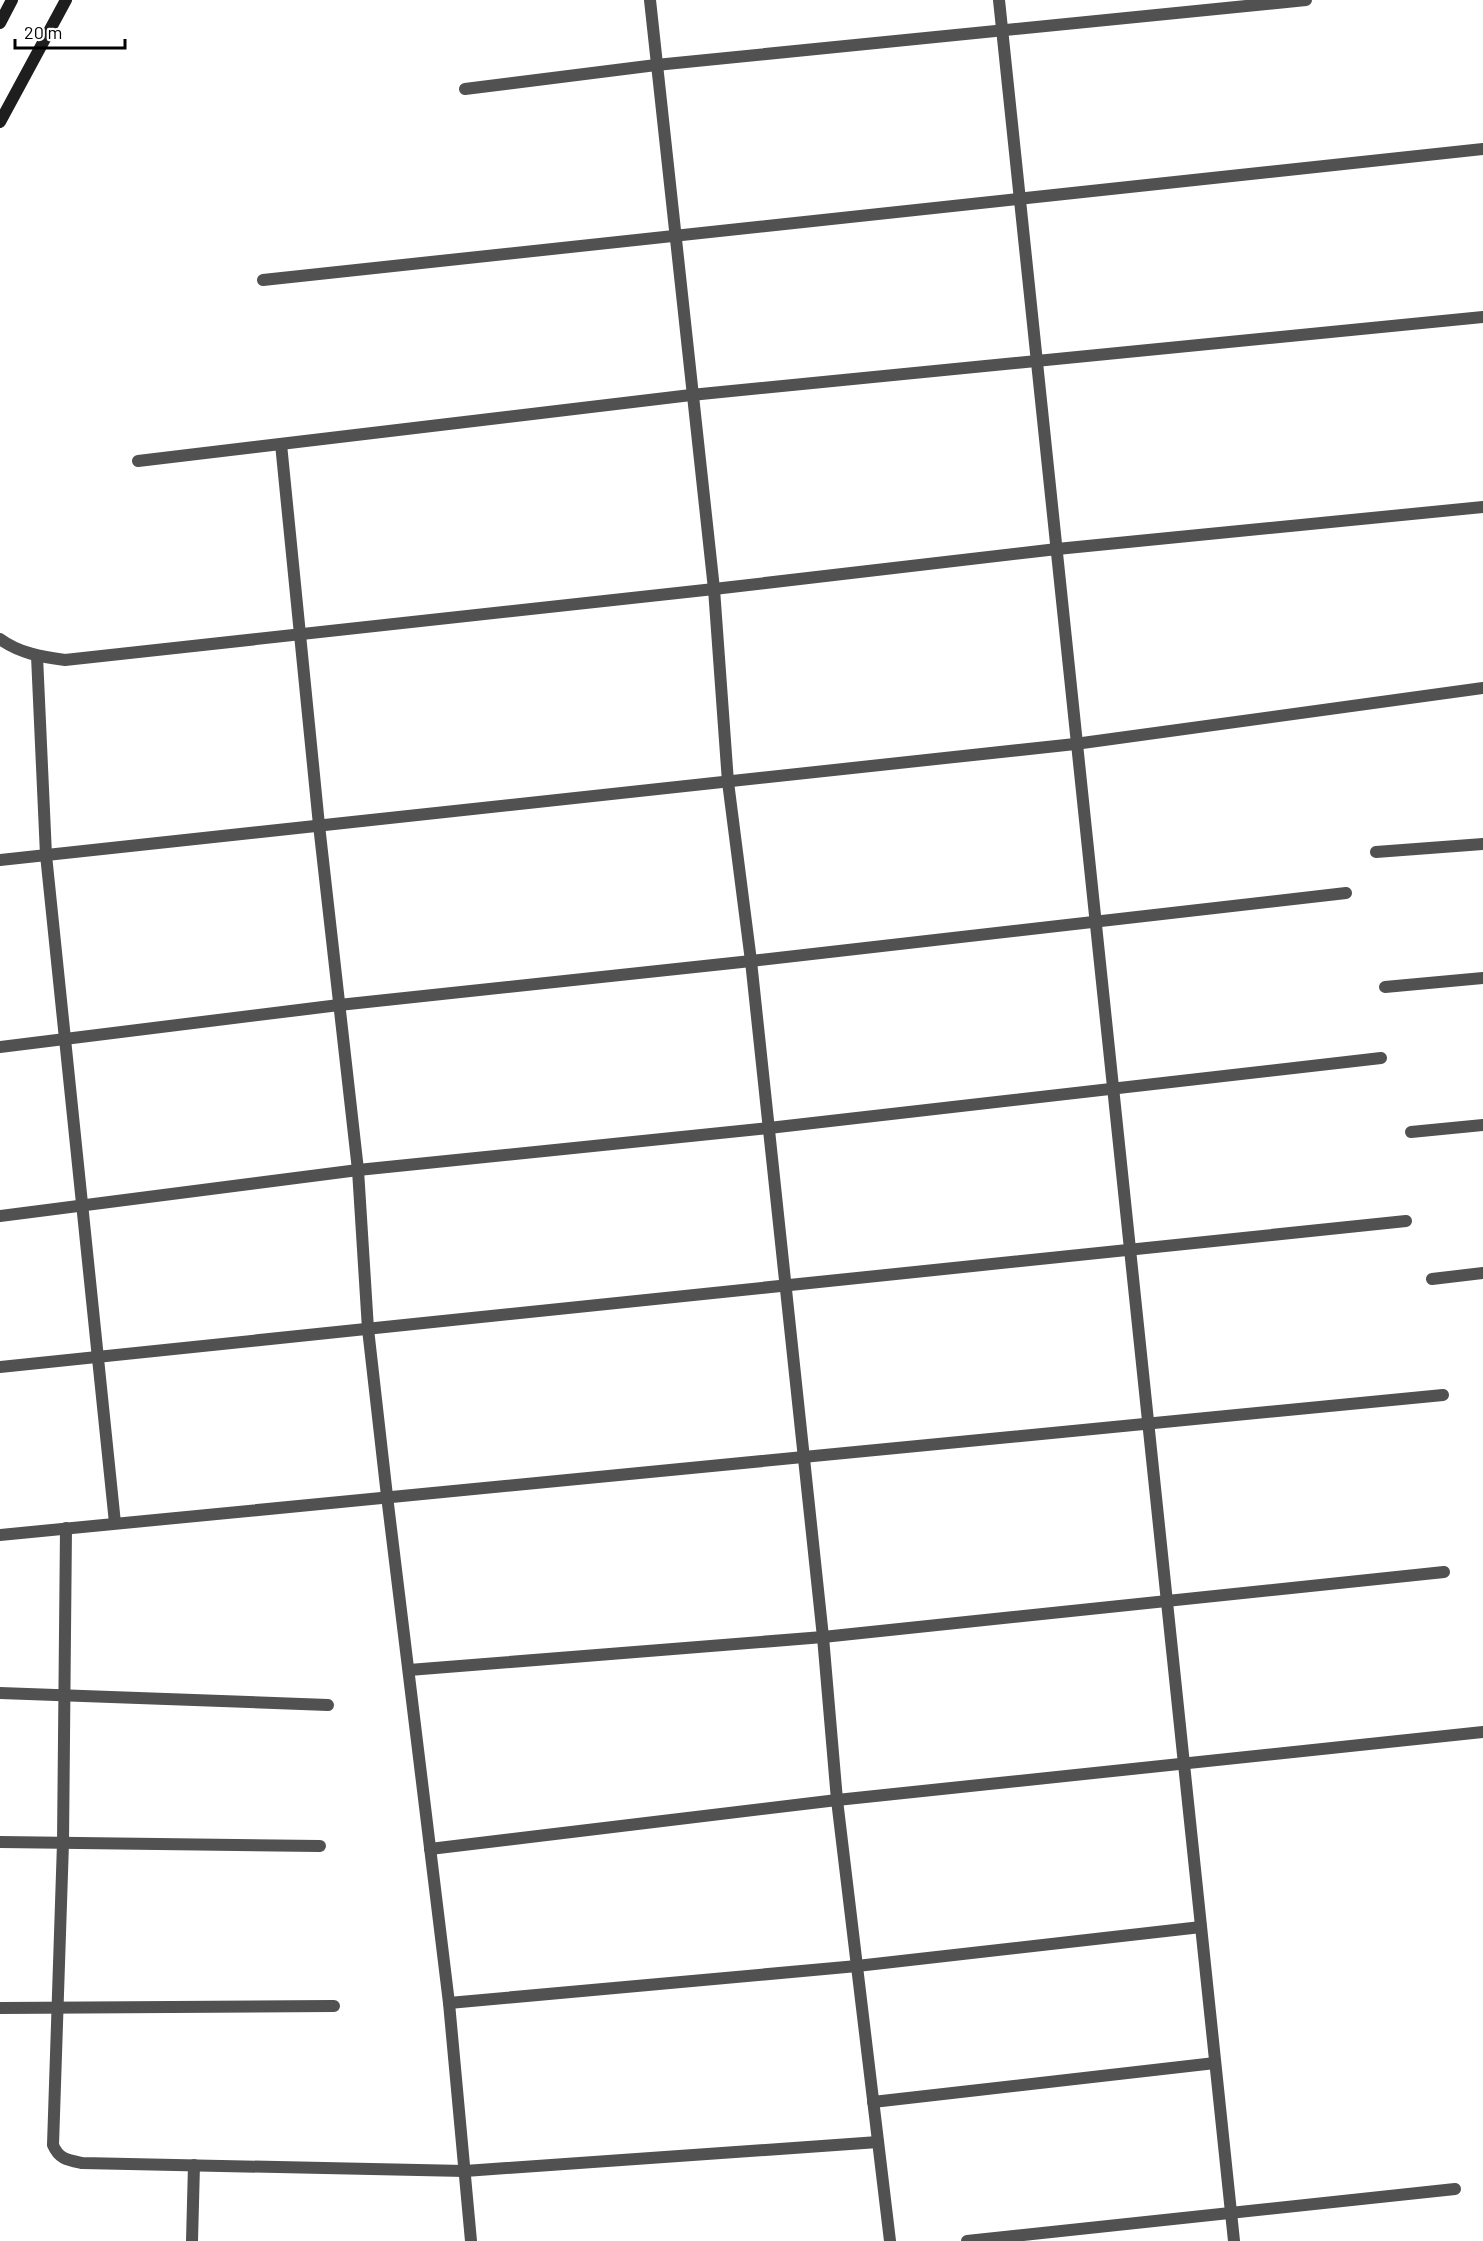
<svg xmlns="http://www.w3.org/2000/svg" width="1483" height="2241" viewBox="0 0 1483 2241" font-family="Barlow,sans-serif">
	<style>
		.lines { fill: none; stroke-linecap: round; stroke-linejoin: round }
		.street { stroke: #515151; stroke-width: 12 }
		.secondary { stroke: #1e1e1e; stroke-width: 12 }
	</style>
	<rect width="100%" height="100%" fill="#fff"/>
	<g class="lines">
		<g class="street">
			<polyline points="650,0 714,589 728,782 751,961 823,1637 837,1800 890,2241"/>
			<polyline points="999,0 1234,2241"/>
			<polyline points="465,89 656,65 1306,0"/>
			<polyline points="263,280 1483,149"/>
			<polyline points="281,444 319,825 358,1170 368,1329 387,1496 449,2003 471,2241"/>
			<polyline points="138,461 691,395 1483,317"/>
			<path d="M0,639C19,653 42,657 65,660L714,589L1057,549L1483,507"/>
			<polyline points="37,656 46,855 115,1523"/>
			<polyline points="1376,852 1483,844"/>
			<polyline points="0,860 1075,744 1483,688"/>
			<polyline points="1385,987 1483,978"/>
			<polyline points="0,1047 339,1005 751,961 1346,893"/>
			<polyline points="1411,1132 1483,1125"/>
			<polyline points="0,1216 358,1170 769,1128 1381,1058"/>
			<polyline points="1432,1279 1483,1273"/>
			<polyline points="0,1367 1406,1221"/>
			<path d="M66,1528L63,1843L53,2145C59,2159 67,2160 82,2163L465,2171L878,2142"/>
			<polyline points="0,1535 1443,1395"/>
			<polyline points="409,1670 823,1637 1444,1572"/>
			<polyline points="0,1693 328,1705"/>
			<polyline points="0,1842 320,1846"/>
			<polyline points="430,1849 837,1800 1483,1732"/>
			<polyline points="449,2003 857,1966 1201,1927"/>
			<polyline points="0,2008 334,2006"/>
			<polyline points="873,2102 1215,2063"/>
			<polyline points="192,2241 194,2165"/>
			<polyline points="967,2241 1455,2189"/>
		</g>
		<g class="secondary">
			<polyline points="0,23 12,0"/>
			<polyline points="0,122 66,0"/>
		</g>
	</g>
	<path d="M15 39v9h110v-9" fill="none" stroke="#000000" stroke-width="3"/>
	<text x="24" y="39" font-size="18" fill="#000000" stroke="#ffffff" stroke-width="4.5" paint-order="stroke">20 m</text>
</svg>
